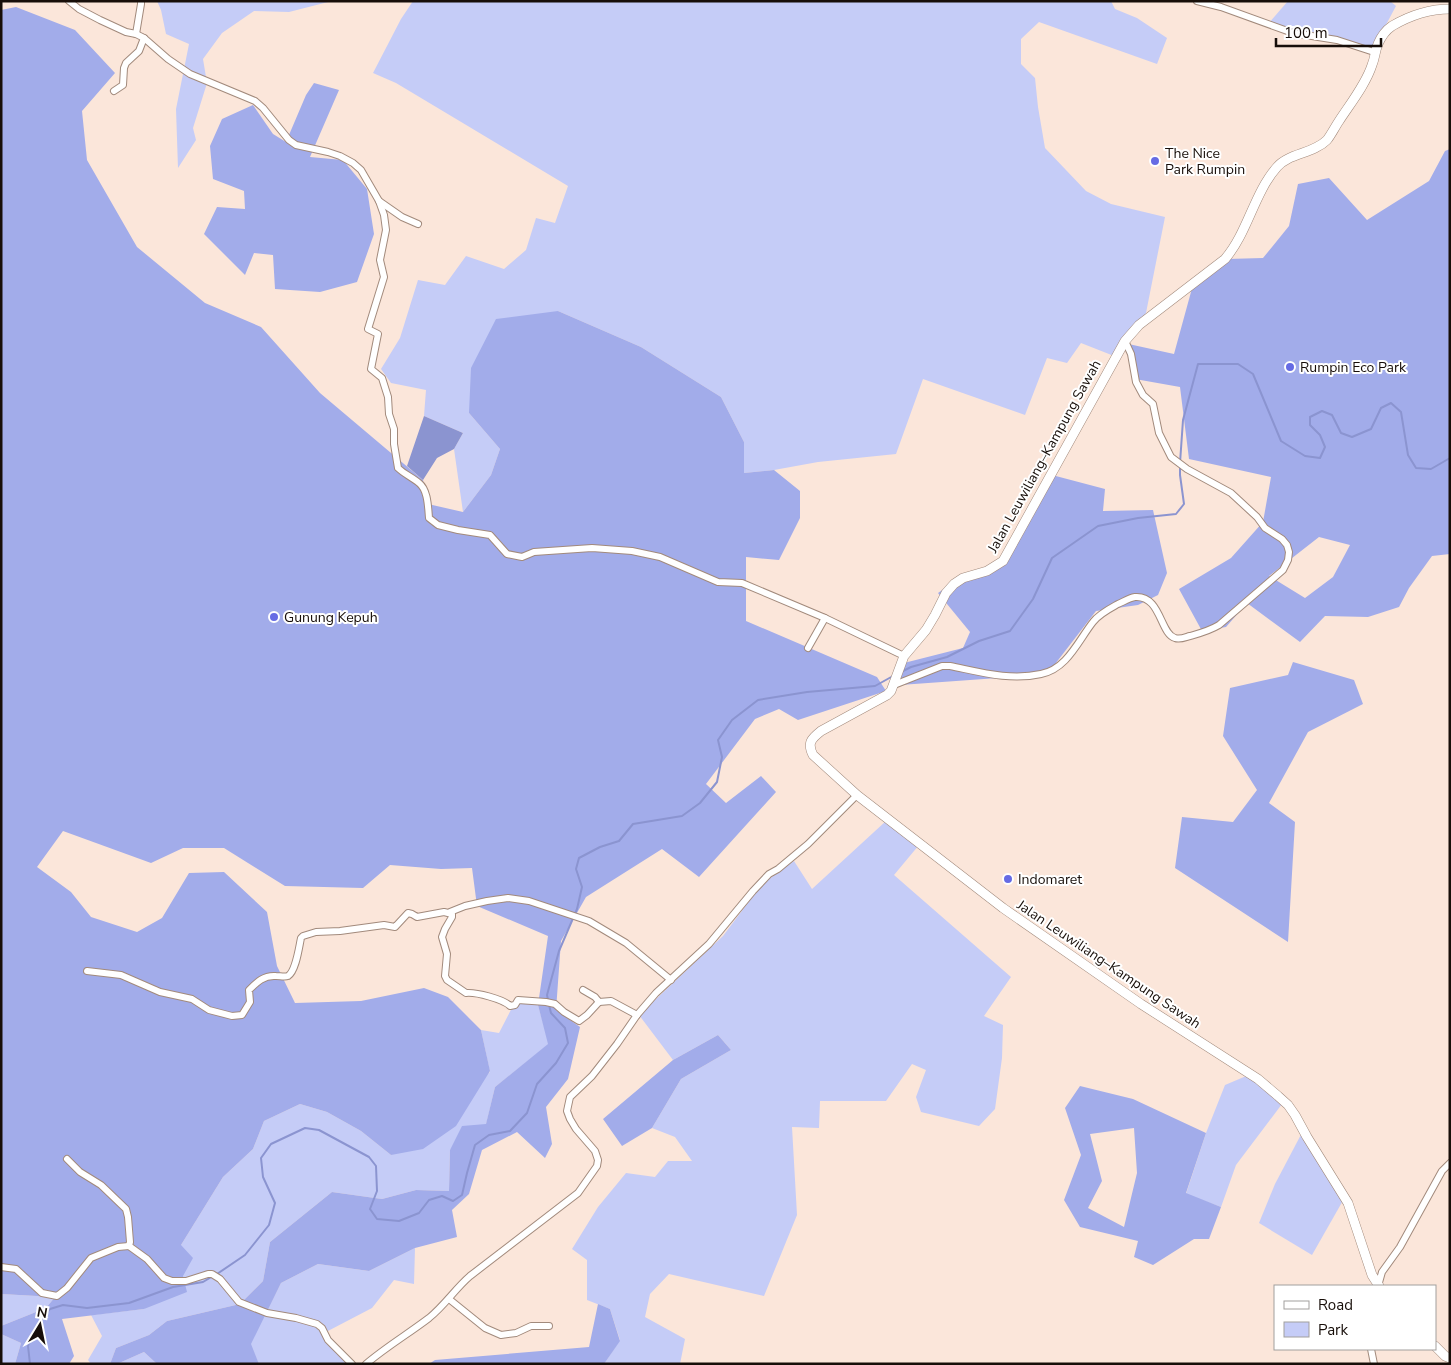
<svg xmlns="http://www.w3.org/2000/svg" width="1451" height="1365" viewBox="0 0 1451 1365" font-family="'Nunito Sans',sans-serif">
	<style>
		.green { fill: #c5ccf7 }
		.forest { fill: #a2acea; fill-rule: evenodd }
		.water { fill: #8b94d0 }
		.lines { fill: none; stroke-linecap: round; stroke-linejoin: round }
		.stream { stroke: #8b94d0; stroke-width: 2 }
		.minor-casing { stroke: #a28a7c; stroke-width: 8 }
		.secondary-casing { stroke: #a28a7c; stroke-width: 10 }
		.minor { stroke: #fff; stroke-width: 6 }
		.secondary { stroke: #fff; stroke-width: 9 }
		.poi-dot { fill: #666be4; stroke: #fff; stroke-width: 2 }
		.labels { text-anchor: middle; stroke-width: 4; stroke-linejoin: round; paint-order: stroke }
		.poi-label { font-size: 14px; fill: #170e09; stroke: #fff; text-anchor: start }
		.street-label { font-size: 14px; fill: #170e09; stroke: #fff }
	</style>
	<rect width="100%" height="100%" fill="#fbe6da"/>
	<g class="green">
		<polygon points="157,1 332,1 289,12 254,11 222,33 203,59 207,83 193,128 196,140 178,168 176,109 189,44 166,34 161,10"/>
		<polygon points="413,1 1111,1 1115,9 1137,18 1167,38 1157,64 1039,22 1021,39 1021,64 1035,78 1038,107 1045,148 1086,191 1111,204 1165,217 1146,313 1114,356 1081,343 1067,363 1047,358 1025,415 923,379 896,454 818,462 774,470 744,473 744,442 721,397 641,347 558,311 469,413 500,449 491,475 463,512 454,449 463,433 424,416 426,390 391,383 381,369 400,338 418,280 445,285 466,256 504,269 526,250 536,218 555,223 568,186 396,83 373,73 401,19"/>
		<polygon points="1288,1 1390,1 1396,6 1371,53 1269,23"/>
		<polygon points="886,821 919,845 894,875 1011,977 984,1016 1003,1025 1002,1058 995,1109 979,1126 921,1112 916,1097 926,1070 912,1064 886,1101 820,1101 819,1128 792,1127 797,1215 764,1296 669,1274 650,1294 645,1317 685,1339 680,1364 604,1364 620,1340 610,1309 587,1300 587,1260 572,1249 598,1207 626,1173 655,1177 668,1161 692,1161 675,1137 652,1128 681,1079 731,1050 718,1035 673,1060 639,1015 723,936 762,884 794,861 812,889"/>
		<polygon points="515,1002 538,1005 549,1044 495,1087 486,1125 450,1150 449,1191 416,1190 382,1199 332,1192 270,1242 263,1281 240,1304 167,1321 149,1335 116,1348 110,1364 91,1364 88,1360 102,1336 91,1315 144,1309 183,1276 181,1245 223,1177 253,1149 264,1121 300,1104 327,1112 361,1131 391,1155 490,1072 481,1030 499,1033"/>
		<polygon points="1251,1074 1285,1100 1236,1165 1221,1207 1186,1194 1206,1133 1225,1085"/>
		<polygon points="1305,1127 1345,1197 1312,1255 1259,1223 1275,1184"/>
		<polygon points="415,1248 414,1284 394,1280 372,1308 326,1332 353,1364 259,1364 250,1344 281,1283 318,1264 369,1271"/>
		<polygon points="1,1294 55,1297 46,1308 1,1326"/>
		<polygon points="1,1334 21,1343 15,1364 1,1364"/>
		<polygon points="144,1352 157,1364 117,1364"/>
	</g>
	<g class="forest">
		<polygon points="16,7 75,30 115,73 82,111 87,160 137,247 205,303 261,327 320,393 423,480 428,504 463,512 491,475 500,449 469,413 471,368 496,319 558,311 641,347 721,397 744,442 744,473 774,470 800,491 800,518 779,560 746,557 746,621 877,677 886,691 798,720 779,709 755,719 706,784 726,803 761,776 776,792 699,877 662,849 586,897 561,941 556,1010 580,1027 568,1079 546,1107 552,1144 545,1158 517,1132 482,1150 469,1194 452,1210 457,1237 415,1248 369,1271 318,1264 281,1283 251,1344 259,1364 157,1364 144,1352 117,1364 110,1364 116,1348 149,1335 167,1321 240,1304 263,1281 270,1242 332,1192 382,1199 416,1190 449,1191 450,1150 462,1126 486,1124 495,1087 548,1044 538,1005 548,936 477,906 472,868 441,869 390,865 363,888 285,886 224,848 183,848 151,863 63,831 37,867 71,892 91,917 137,932 162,918 189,873 224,872 267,912 277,966 295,1003 361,1001 424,988 448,997 481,1030 490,1071 456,1126 423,1149 391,1155 361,1131 327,1112 300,1104 264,1121 253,1149 223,1177 181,1245 193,1258 183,1276 187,1292 144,1309 62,1319 74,1356 69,1364 15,1364 21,1343 1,1334 1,1326 46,1308 55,1297 1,1294 1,10"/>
		<polygon points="314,83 339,90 310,157 343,160 367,189 374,234 357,282 320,292 275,289 273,255 254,253 245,275 204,234 217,207 245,209 244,191 213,179 210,146 222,119 253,105 273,134 286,142 306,95"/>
		<path d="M1450,149V554L1432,556L1409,588L1399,607L1368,617L1325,616L1300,642L1247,603L1226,627L1202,631L1179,589L1231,558L1263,522L1271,477L1189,459L1180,387L1135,379L1124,343L1174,354L1194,281L1227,259L1263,258L1289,226L1298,184L1329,178L1367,220L1429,181L1445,151ZM1319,537L1350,545L1333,577L1305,598L1269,576Z"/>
		<polygon points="1052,475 1105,489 1103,511 1153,510 1167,573 1158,595 1138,605 1096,611 1052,668 1012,677 900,685 900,664 963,648 970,632 938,593 962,576 1001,565"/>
		<polygon points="1293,662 1354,680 1363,704 1308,732 1269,803 1295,822 1288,942 1175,868 1182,817 1233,822 1257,790 1223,736 1230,688 1288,675"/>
		<polygon points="718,1035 731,1050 681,1079 652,1128 622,1146 603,1119 673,1060"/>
		<path d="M1080,1086L1133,1099L1206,1133L1186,1193L1221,1207L1209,1239H1194L1153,1265L1134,1257L1138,1241L1080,1227L1064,1200L1081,1155L1065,1108ZM1134,1128L1137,1173L1124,1227L1088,1208L1102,1181L1090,1134Z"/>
		<polygon points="598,1304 610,1309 620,1341 604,1364 429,1364 435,1360 589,1347"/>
	</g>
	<polygon class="water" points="424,416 463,433 454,449 437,458 423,480 407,466"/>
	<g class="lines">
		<g class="stream">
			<polyline points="1180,463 1183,420 1198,364 1238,364 1253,374 1281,441 1305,456 1320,458 1325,447 1320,435 1310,425 1310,417 1322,411 1332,415 1341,433 1352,437 1371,429 1381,408 1391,403 1401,412 1408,455 1416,468 1431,469 1450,458"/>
			<polyline points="901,672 911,667 947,657 979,641 1010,631 1033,599 1052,558 1098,526 1138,518 1176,514 1184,504 1180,475 1180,468"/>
			<polyline points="548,1000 547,995 559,951 577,909 582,887 576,869 579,858 600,847 619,841 633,824 682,816 700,803 717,782 722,757 718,740 732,720 758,700 807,692 875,686 893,676"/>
			<polyline points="217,1274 245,1255 269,1225 275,1203 263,1177 261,1158 271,1144 305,1128 319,1130 369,1157 376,1166 377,1191 370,1209 377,1219 399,1221 419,1213 429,1200 442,1196 453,1201 462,1195 467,1173 475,1145 489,1135 510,1131 527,1113 537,1084 556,1063 568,1043 565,1028 551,1013 549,1005"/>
			<polyline points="30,1364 28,1346 34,1330 50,1309 63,1305 87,1308 129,1303 173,1287 203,1282 213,1276"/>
		</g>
		<g class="minor-casing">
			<g id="minor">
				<path d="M69,1L79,9L100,20L126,32L136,34L144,38L168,59L190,74L255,101L263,108L289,140L296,145L328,152L340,156L353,163L361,170L379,201L384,215L386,230L380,260L384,277L368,329L378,334L371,369L382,378L388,397L389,414L394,429V444L398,468C404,474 412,477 419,483C428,490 428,507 429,518L438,525L458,530L490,535L507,554L522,557L534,552L592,548L632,551L660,557L718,582L742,583L825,618L904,656"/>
				<polyline points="1197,1 1221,7 1293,33 1337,40 1374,52"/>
				<polyline points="136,34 141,4 141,1"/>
				<polyline points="114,91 123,85 124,68 126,63 139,51 144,38"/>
				<polyline points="379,201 402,217 418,224"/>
				<polyline points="808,648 825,618"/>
				<path d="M894,685L942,666H950C980,672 1010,681 1041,674C1067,669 1078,641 1093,622C1099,614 1109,609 1118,604C1123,602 1129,598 1135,597C1161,595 1160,634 1175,638C1180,640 1186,637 1190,636C1201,633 1209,631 1219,625L1283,570L1288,560L1289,552L1287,545L1282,539L1265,528L1257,517L1231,493L1187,469L1171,457L1159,433L1153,404L1143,395L1136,382L1131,354L1125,341"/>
				<polyline points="450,912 465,906 487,901 508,898 529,901 589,921 626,943 671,980"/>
				<path d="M87,971L121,975L160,992L192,999L209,1010L232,1016L242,1015L250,1002L249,990C257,982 264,975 276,976C280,976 285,977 288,976C296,971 299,947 301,938L303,936L316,932L340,931L384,925L395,927L408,913L412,914L417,917L444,912L452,914V917L445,929L442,937L447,954L445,976L447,980L466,993C476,992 503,999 510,1006L515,1005L518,1000L546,1002L555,1004L564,1012L579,1021L587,1015L599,1002"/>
				<polyline points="583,990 595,997 599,1002 611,1001 637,1015"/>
				<polyline points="67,1159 80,1172 101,1185 126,1209 128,1217 130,1242 129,1246 147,1259 164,1278 172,1281 186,1281 208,1274 212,1274 220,1279 239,1302 267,1313 296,1318 317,1324 322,1328 328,1340 352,1364"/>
				<polyline points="1,1267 16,1269 42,1293 57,1296 67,1288 91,1258 118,1247 129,1246"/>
				<polyline points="1378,1286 1382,1272 1400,1247 1442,1171 1450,1163"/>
				<polyline points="449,1299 485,1328 501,1335 516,1333 531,1326 549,1326"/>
				<polyline points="1371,1349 1374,1364"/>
				<path d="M366,1364C386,1347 408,1334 429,1318C445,1305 455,1289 470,1276L578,1193L597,1166L598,1160L595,1151L576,1129L570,1119L567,1111L570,1097L592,1076L617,1044L637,1015L656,993L709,944L753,891L769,874L778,869L808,844L857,795"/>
			</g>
		</g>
		<g class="secondary-casing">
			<g id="secondary">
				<path d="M1379,1286L1372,1275L1348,1203L1307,1137L1295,1115L1288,1105L1278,1096L1258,1079L1141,1004L1003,908L857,795L813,755C807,743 811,739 821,731L887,695L891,691L904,656L926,630L935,615L946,593L954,584L963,578L987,571L1003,561L1125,341L1139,325L1225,259C1248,232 1254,193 1277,167C1289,153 1313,154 1327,140C1331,135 1335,127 1339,121C1350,104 1366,84 1372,65C1375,58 1375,51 1378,44C1381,37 1386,30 1392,26C1409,16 1430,9 1450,9"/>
				<polyline points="1435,1346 1445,1356 1450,1358"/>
			</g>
		</g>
		<use href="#minor" class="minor"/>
		<use href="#secondary" class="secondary"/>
	</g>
	<g class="poi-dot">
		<circle cx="1155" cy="161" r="5"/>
		<circle cx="1290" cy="367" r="5"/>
		<circle cx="274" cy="617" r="5"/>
		<circle cx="1008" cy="879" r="5"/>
	</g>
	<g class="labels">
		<g class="poi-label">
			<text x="1165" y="158">The Nice<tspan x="1165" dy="16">Park Rumpin</tspan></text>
			<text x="1300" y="372">Rumpin Eco Park</text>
			<text x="284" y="622">Gunung Kepuh</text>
			<text x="1018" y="884">Indomaret</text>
		</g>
		<g class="street-label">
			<text transform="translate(1044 456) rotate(-61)" y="5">Jalan Leuwiliang–Kampung Sawah</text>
			<text transform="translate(1109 964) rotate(34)" y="5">Jalan Leuwiliang–Kampung Sawah</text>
		</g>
	</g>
	<rect width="1451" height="1365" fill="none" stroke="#170e09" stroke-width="5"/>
	<rect x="1274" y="1285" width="162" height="65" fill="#ffffff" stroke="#a29f9d"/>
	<rect x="1284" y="1301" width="25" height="8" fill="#ffffff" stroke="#a29f9d"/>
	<text x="1318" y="1310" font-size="15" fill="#170e09">Road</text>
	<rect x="1284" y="1322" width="25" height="15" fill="#c5ccf7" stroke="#a29f9d"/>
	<text x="1318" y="1335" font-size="15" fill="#170e09">Park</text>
	<g transform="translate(40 1325) rotate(10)" stroke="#ffffff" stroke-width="4" paint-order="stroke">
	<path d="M0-4L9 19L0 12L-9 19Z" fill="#170e09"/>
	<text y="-8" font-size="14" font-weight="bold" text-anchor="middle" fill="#170e09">N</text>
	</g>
	<path d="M1276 38v8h105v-8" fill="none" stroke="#170e09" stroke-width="2.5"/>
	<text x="1284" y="38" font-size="15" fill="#170e09" stroke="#ffffff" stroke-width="4" paint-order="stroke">100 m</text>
</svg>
